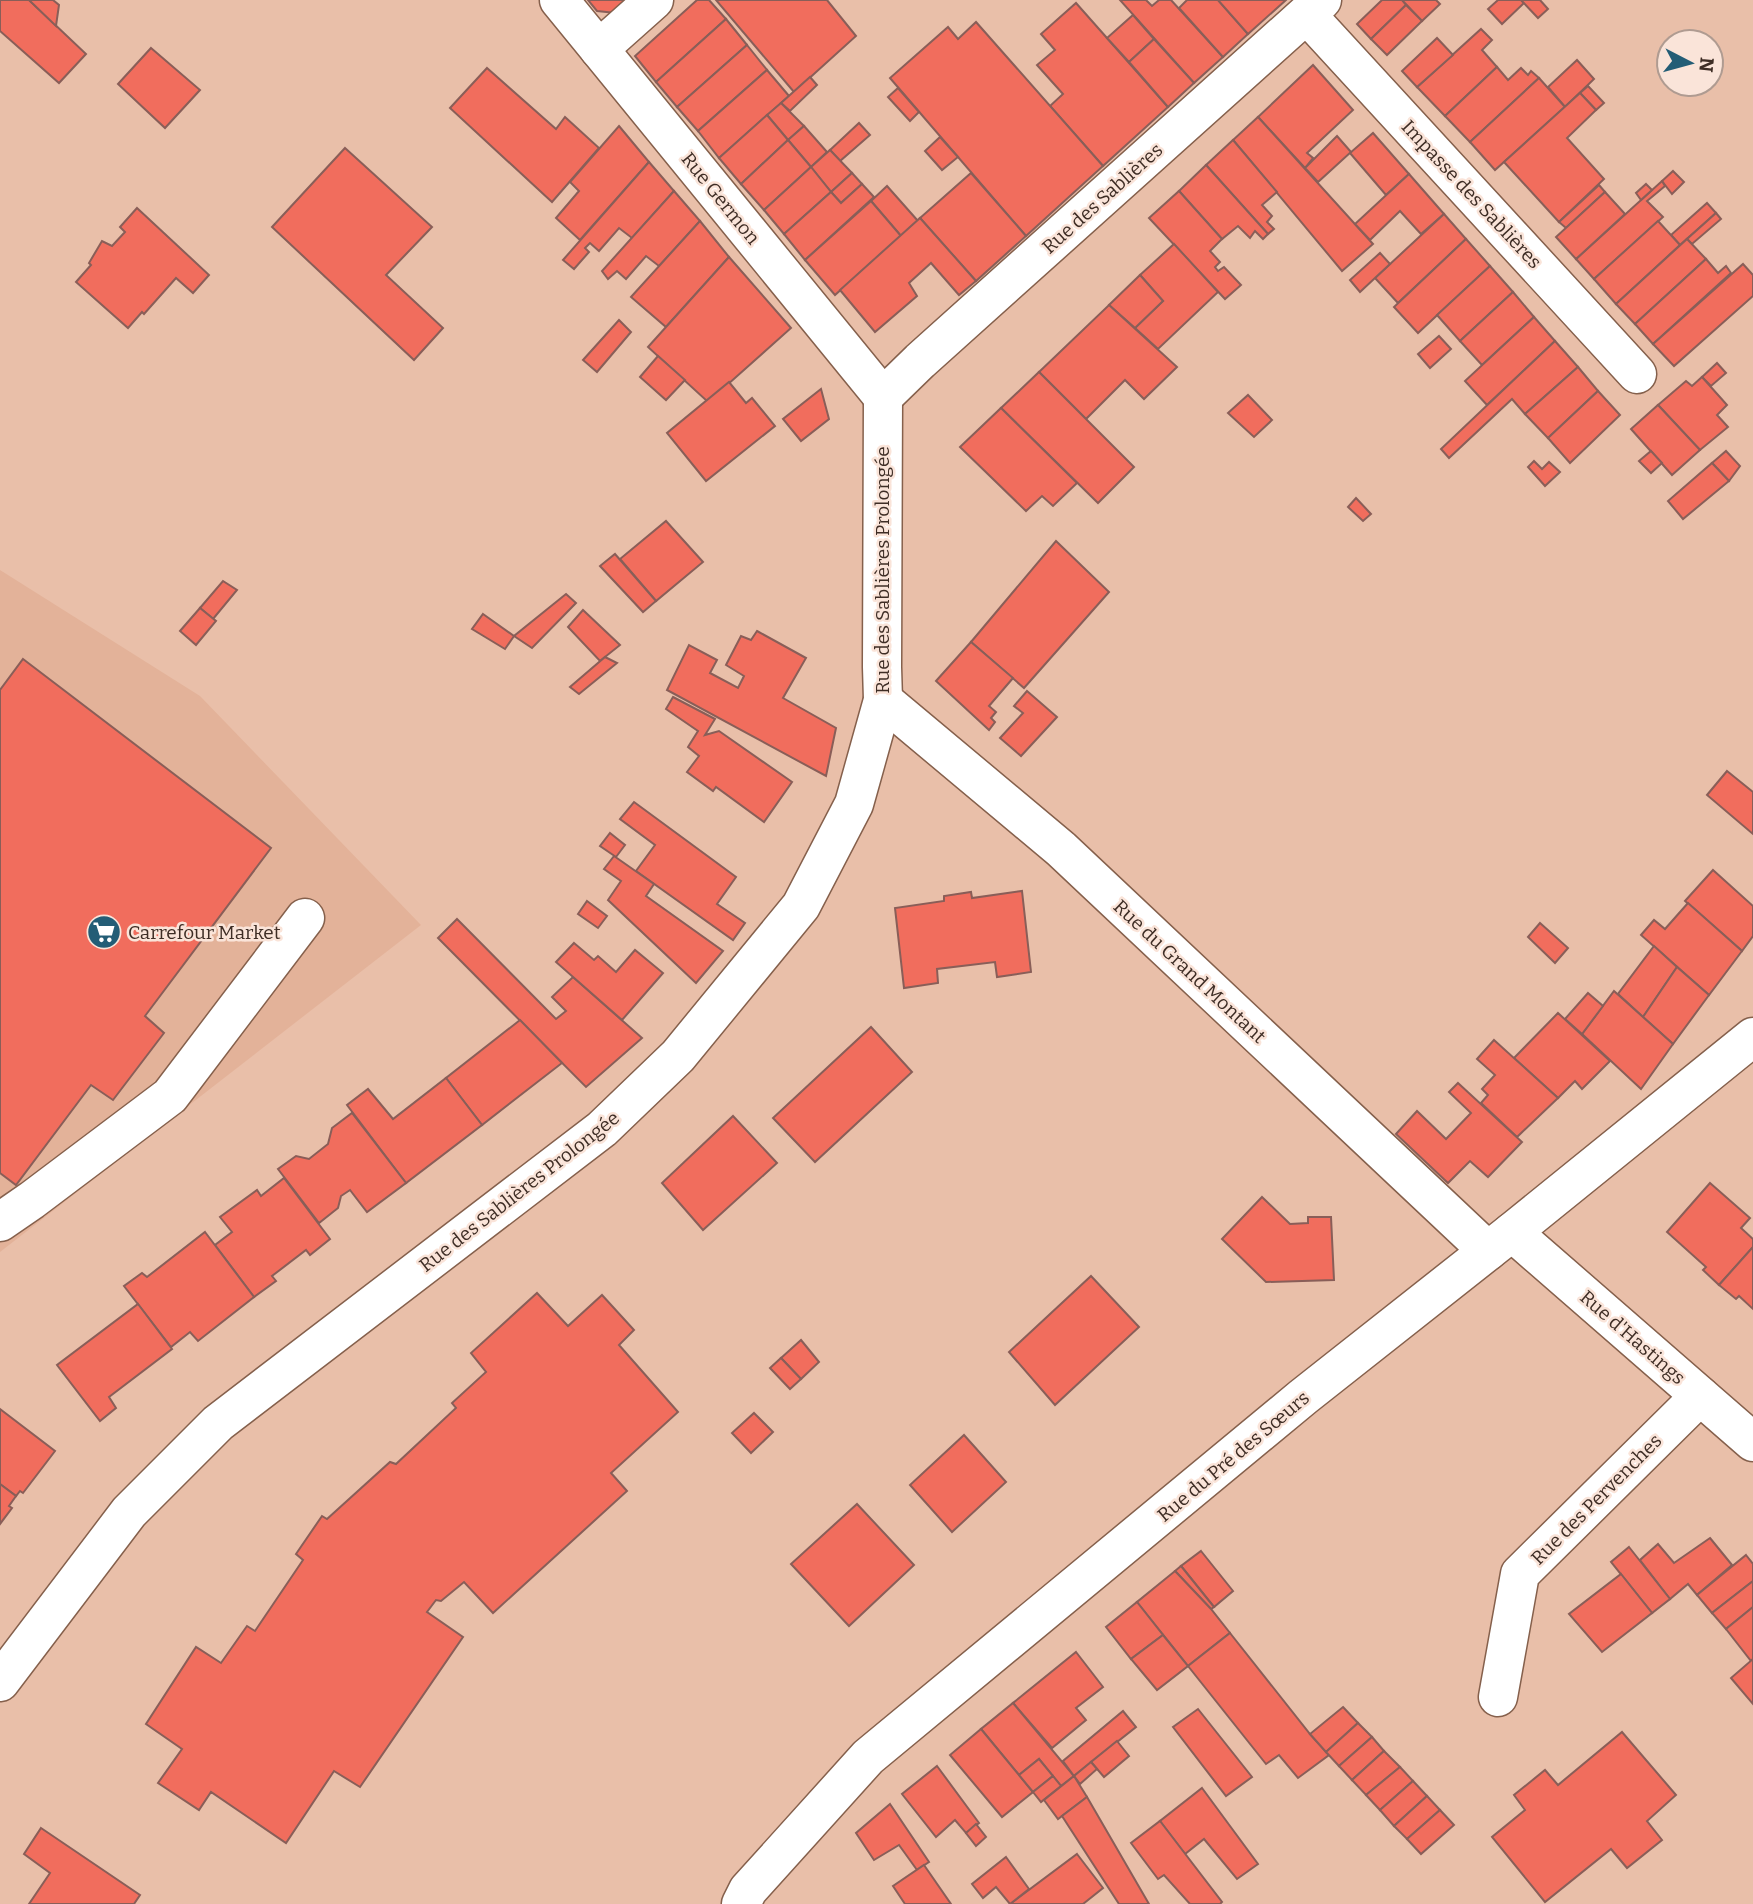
<svg xmlns="http://www.w3.org/2000/svg" width="1753" height="1904" viewBox="0 0 1753 1904" font-family="Bitter,serif">
	<style>
		.built { fill: #e3b299 }
		.building { fill: #f16d5d; stroke: #895e58; stroke-width: 2 }
		.lines { fill: none; stroke-linecap: round; stroke-linejoin: round }
		.minor-casing { stroke: #85604c; stroke-width: 41 }
		.minor { stroke: #fff; stroke-width: 38 }
		.labels { text-anchor: middle; stroke-width: 5; stroke-linejoin: round; paint-order: stroke }
		.street-label { font-size: 19px; fill: #3e2d25; stroke: #fae4d9 }
		.poi-label { font-size: 19px; fill: #3e2d25; stroke: #fae4d9; text-anchor: start }
	</style>
	<rect width="100%" height="100%" fill="#e9bfa9"/>
	<polygon class="built" points="0,570 200,696 421,925 0,1252"/>
	<g class="building">
		<polygon points="0,0 29,0 86,54 59,83 0,31"/>
		<polygon points="29,0 53,0 59,5 56,26"/>
		<polygon points="588,0 629,0 616,13 597,11"/>
		<polygon points="697,0 709,0 726,19 656,82 635,56"/>
		<polygon points="716,0 827,0 856,36 794,92"/>
		<polygon points="1120,0 1146,0 1152,6 1159,0 1171,0 1223,57 1194,83"/>
		<polygon points="1187,0 1218,0 1248,34 1223,57 1179,8"/>
		<polygon points="1218,0 1286,0 1248,34"/>
		<polygon points="1382,0 1402,0 1406,5 1371,39 1357,24"/>
		<polygon points="1402,0 1436,0 1440,4 1422,21"/>
		<polygon points="1498,0 1521,0 1524,3 1502,24 1488,9"/>
		<polygon points="1521,0 1540,0 1548,9 1538,18"/>
		<polygon points="1076,3 1168,107 1103,166 1050,106 1063,94 1037,65 1055,50 1041,34"/>
		<polygon points="1406,5 1422,21 1387,55 1371,39"/>
		<polygon points="1133,15 1154,39 1129,62 1107,38"/>
		<polygon points="726,19 747,45 677,107 656,82"/>
		<polygon points="976,22 1103,166 1026,236 890,78 948,27 958,39"/>
		<polygon points="1481,29 1492,40 1482,50 1497,67 1445,116 1417,87"/>
		<polygon points="1437,38 1453,55 1417,87 1402,71"/>
		<polygon points="1154,39 1194,83 1168,107 1129,62"/>
		<polygon points="747,45 767,70 698,131 677,107"/>
		<polygon points="151,48 200,90 165,128 118,84"/>
		<polygon points="1577,60 1594,79 1565,107 1548,87"/>
		<polygon points="1313,65 1353,110 1307,153 1313,158 1305,168 1258,117"/>
		<polygon points="1497,67 1508,80 1521,68 1528,75 1531,71 1539,78 1470,142 1445,116"/>
		<polygon points="487,68 556,129 565,117 599,148 552,202 450,108"/>
		<polygon points="767,70 789,96 719,158 698,131"/>
		<polygon points="810,77 817,85 790,111 781,103"/>
		<polygon points="1539,78 1565,107 1495,170 1470,142"/>
		<polygon points="1588,86 1604,103 1596,110 1580,93"/>
		<polygon points="898,88 919,112 910,121 888,97"/>
		<polygon points="1580,93 1596,110 1567,138 1604,179 1559,222 1504,162"/>
		<polygon points="781,103 804,126 788,140 767,115"/>
		<polygon points="767,115 788,140 741,184 719,158"/>
		<polygon points="1258,117 1373,244 1342,271 1233,140"/>
		<polygon points="859,123 870,135 840,161 830,150"/>
		<polygon points="619,126 649,162 580,240 556,218 579,191 570,182"/>
		<polygon points="804,126 827,152 811,167 788,140"/>
		<polygon points="1373,133 1409,174 1386,195 1350,153"/>
		<polygon points="1337,136 1351,152 1318,182 1305,168"/>
		<polygon points="940,137 958,157 942,170 925,151"/>
		<polygon points="788,140 811,167 764,210 741,184"/>
		<polygon points="1233,140 1277,192 1262,205 1272,216 1267,222 1274,229 1268,234 1206,165"/>
		<polygon points="345,148 432,227 386,275 443,328 414,360 272,227"/>
		<polygon points="830,150 852,173 831,192 811,167"/>
		<polygon points="649,162 674,191 632,238 619,228 599,251 590,243 585,248 589,252 574,269 563,260"/>
		<polygon points="1206,165 1268,234 1263,239 1255,231 1250,238 1238,226 1222,239 1179,191"/>
		<polygon points="811,167 831,192 784,234 764,210"/>
		<polygon points="1673,171 1684,182 1672,194 1662,181"/>
		<polygon points="852,173 862,184 841,203 831,192"/>
		<polygon points="971,173 1026,236 976,281 920,218"/>
		<polygon points="1409,174 1444,214 1421,234 1400,211 1370,240 1355,224"/>
		<polygon points="1662,181 1665,186 1647,201 1663,217 1594,279 1576,259"/>
		<polygon points="862,184 874,197 805,260 784,234 831,192 841,203"/>
		<polygon points="1646,184 1652,190 1641,200 1636,193"/>
		<polygon points="1599,185 1605,192 1566,228 1559,222"/>
		<polygon points="887,186 918,221 901,236 871,201"/>
		<polygon points="674,191 700,221 659,266 646,256 626,279 617,271 608,279 602,271"/>
		<polygon points="1179,191 1222,239 1210,251 1220,262 1215,267 1218,271 1224,267 1241,285 1225,299 1149,218"/>
		<polygon points="1605,192 1625,214 1576,259 1556,237"/>
		<polygon points="871,201 901,236 835,295 805,260"/>
		<polygon points="1707,203 1716,213 1680,245 1671,235"/>
		<polygon points="137,208 209,275 193,293 176,278 144,314 142,312 128,328 76,282 91,265 89,263 102,241 112,246 125,232 120,227"/>
		<polygon points="1716,213 1721,219 1692,244 1687,239"/>
		<polygon points="1444,214 1466,239 1398,303 1375,278"/>
		<polygon points="920,218 976,281 959,295 931,263 909,283 917,296 875,332 840,290"/>
		<polygon points="700,221 729,257 666,327 631,297"/>
		<polygon points="1658,221 1680,245 1616,304 1594,279"/>
		<polygon points="1466,239 1490,266 1418,333 1394,307"/>
		<polygon points="1687,239 1706,259 1635,324 1616,304"/>
		<polygon points="1174,244 1218,292 1158,349 1135,328 1163,301 1140,275"/>
		<polygon points="1380,253 1390,264 1360,292 1350,280"/>
		<polygon points="729,257 791,328 708,402 648,347"/>
		<polygon points="1706,259 1718,273 1726,266 1731,273 1653,344 1635,324"/>
		<polygon points="1743,264 1753,275 1753,296 1674,366 1653,344"/>
		<polygon points="1490,266 1513,292 1460,341 1437,315"/>
		<polygon points="1140,275 1163,301 1135,328 1109,305"/>
		<polygon points="1513,292 1534,317 1482,365 1460,341"/>
		<polygon points="1109,305 1177,367 1144,399 1125,380 1086,419 1039,372"/>
		<polygon points="1534,317 1555,341 1487,405 1465,381"/>
		<polygon points="619,320 631,332 597,372 583,360"/>
		<polygon points="1439,336 1451,349 1430,368 1418,354"/>
		<polygon points="1555,341 1578,367 1525,414 1512,399 1449,458 1441,449"/>
		<polygon points="658,356 685,380 666,400 640,377"/>
		<polygon points="1717,363 1726,373 1711,386 1702,377"/>
		<polygon points="1578,367 1598,391 1548,438 1525,414"/>
		<polygon points="1039,372 1134,467 1098,503 1001,408"/>
		<polygon points="1702,377 1727,405 1717,415 1728,427 1700,450 1658,405 1686,381 1692,386"/>
		<polygon points="729,382 746,403 752,398 775,426 706,481 667,433"/>
		<polygon points="821,389 829,419 801,441 783,419"/>
		<polygon points="1598,391 1620,415 1570,463 1548,438"/>
		<polygon points="1248,395 1272,420 1254,437 1228,413"/>
		<polygon points="1658,405 1700,450 1672,475 1631,429"/>
		<polygon points="1001,408 1077,483 1053,506 1042,496 1026,511 960,447"/>
		<polygon points="1651,451 1662,463 1651,473 1639,461"/>
		<polygon points="1726,451 1740,466 1729,481 1712,463"/>
		<polygon points="1534,461 1542,469 1549,462 1560,472 1545,486 1528,467"/>
		<polygon points="1712,463 1729,481 1683,519 1668,501"/>
		<polygon points="1356,498 1371,514 1363,521 1348,507"/>
		<polygon points="666,521 703,562 656,601 620,559"/>
		<polygon points="1056,541 1109,592 1024,688 971,642"/>
		<polygon points="615,554 656,601 643,612 600,566"/>
		<polygon points="223,581 237,590 213,619 200,608"/>
		<polygon points="566,594 576,603 532,648 514,636"/>
		<polygon points="200,608 216,621 196,645 180,631"/>
		<polygon points="583,610 620,645 600,661 568,627"/>
		<polygon points="483,614 514,636 505,649 472,629"/>
		<polygon points="757,631 806,658 783,698 836,728 826,776 667,690 689,645 717,660 710,673 738,688 744,676 726,665 741,636 751,640"/>
		<polygon points="971,642 1013,678 989,706 996,712 991,718 995,722 989,730 936,681"/>
		<polygon points="605,657 617,663 579,694 570,687"/>
		<polygon points="23,659 271,848 145,1016 164,1033 113,1100 91,1085 16,1185 0,1173 0,690"/>
		<polygon points="1027,691 1057,717 1021,756 1000,738 1023,713 1014,706"/>
		<polygon points="673,697 715,719 705,735 719,731 792,782 764,822 716,787 713,791 687,772 699,756 688,747 698,731 666,709"/>
		<polygon points="1727,771 1753,792 1753,834 1707,795"/>
		<polygon points="634,802 736,877 717,904 745,923 733,940 636,871 655,845 620,819"/>
		<polygon points="610,833 625,845 616,857 600,846"/>
		<polygon points="614,856 654,884 646,896 723,951 696,983 608,900 621,881 604,869"/>
		<polygon points="1713,870 1753,906 1753,936 1742,951 1685,901"/>
		<polygon points="1022,891 1031,972 997,977 995,962 937,969 938,983 904,988 895,908 944,901 944,896 971,892 972,898"/>
		<polygon points="587,901 607,916 598,928 578,914"/>
		<polygon points="1688,903 1742,951 1709,995 1641,935 1654,920 1665,929"/>
		<polygon points="457,919 556,1019 566,1011 552,997 573,977 642,1038 586,1087 438,938"/>
		<polygon points="1540,923 1568,948 1555,963 1528,937"/>
		<polygon points="574,943 594,960 598,956 616,972 635,950 663,973 622,1020 556,962"/>
		<polygon points="1654,946 1677,967 1643,1017 1618,994"/>
		<polygon points="1677,967 1709,995 1673,1044 1643,1017"/>
		<polygon points="1614,991 1673,1044 1641,1089 1582,1034"/>
		<polygon points="1588,993 1603,1006 1582,1034 1565,1019"/>
		<polygon points="1558,1013 1610,1061 1582,1089 1575,1081 1558,1098 1514,1058"/>
		<polygon points="520,1020 562,1063 482,1125 446,1078"/>
		<polygon points="871,1027 912,1072 815,1162 773,1118"/>
		<polygon points="1494,1040 1558,1098 1517,1137 1481,1103 1488,1095 1482,1089 1495,1075 1477,1059"/>
		<polygon points="446,1078 482,1125 406,1183 347,1105 368,1089 393,1119"/>
		<polygon points="1458,1083 1522,1142 1488,1177 1470,1161 1448,1183 1396,1134 1417,1111 1446,1139 1471,1113 1449,1092"/>
		<polygon points="352,1113 406,1183 367,1212 350,1190 341,1196 338,1208 319,1223 278,1169 296,1156 309,1159 328,1144 332,1128"/>
		<polygon points="733,1116 777,1163 703,1230 662,1183"/>
		<polygon points="284,1178 330,1239 310,1255 306,1250 272,1276 276,1281 254,1297 215,1245 232,1232 220,1217 257,1190 261,1196"/>
		<polygon points="1710,1183 1750,1218 1741,1228 1753,1239 1753,1247 1719,1285 1703,1270 1706,1267 1667,1232"/>
		<polygon points="1262,1197 1290,1224 1308,1223 1308,1217 1331,1217 1334,1280 1266,1282 1222,1239"/>
		<polygon points="205,1232 254,1297 198,1341 190,1332 171,1347 124,1286 142,1273 147,1277"/>
		<polygon points="1753,1247 1753,1309 1739,1296 1736,1299 1719,1285"/>
		<polygon points="1091,1276 1139,1327 1055,1405 1009,1352"/>
		<polygon points="537,1293 568,1326 602,1295 634,1330 619,1345 678,1412 611,1473 627,1491 493,1613 464,1582 441,1601 436,1600 427,1612 463,1637 360,1787 334,1771 286,1843 211,1792 199,1810 158,1783 182,1749 146,1724 196,1647 221,1663 247,1626 255,1631 303,1560 296,1554 322,1516 327,1519 390,1462 396,1464 456,1408 452,1403 486,1372 471,1353"/>
		<polygon points="138,1304 172,1349 109,1397 116,1408 100,1421 57,1365"/>
		<polygon points="801,1340 819,1362 801,1379 781,1358"/>
		<polygon points="781,1358 801,1379 790,1389 770,1368"/>
		<polygon points="0,1409 55,1451 23,1493 20,1491 16,1496 0,1484"/>
		<polygon points="754,1413 773,1432 751,1453 732,1433"/>
		<polygon points="964,1435 1006,1482 952,1532 910,1485"/>
		<polygon points="0,1484 16,1496 9,1506 12,1508 0,1524"/>
		<polygon points="857,1504 914,1565 849,1626 791,1564"/>
		<polygon points="1710,1538 1732,1565 1697,1595 1688,1584 1670,1599 1640,1560 1658,1544 1674,1563"/>
		<polygon points="1629,1547 1670,1599 1652,1613 1611,1562"/>
		<polygon points="1201,1551 1233,1591 1214,1607 1181,1566"/>
		<polygon points="1746,1555 1753,1564 1753,1581 1712,1613 1697,1595"/>
		<polygon points="1181,1566 1214,1607 1211,1609 1175,1571"/>
		<polygon points="1175,1571 1211,1609 1230,1633 1188,1666 1137,1602"/>
		<polygon points="1621,1574 1652,1613 1602,1652 1569,1614"/>
		<polygon points="1753,1581 1753,1607 1726,1629 1712,1613"/>
		<polygon points="1137,1602 1163,1635 1131,1659 1106,1627"/>
		<polygon points="1753,1607 1753,1659 1751,1661 1726,1629"/>
		<polygon points="1230,1633 1310,1734 1329,1755 1298,1778 1279,1755 1266,1764 1188,1666"/>
		<polygon points="1163,1635 1188,1666 1157,1690 1131,1659"/>
		<polygon points="1076,1652 1103,1687 1076,1708 1086,1720 1052,1748 1013,1703"/>
		<polygon points="1753,1659 1753,1704 1731,1678"/>
		<polygon points="1013,1703 1074,1776 1061,1786 1039,1759 1019,1775 981,1729"/>
		<polygon points="1343,1707 1358,1723 1326,1752 1310,1734"/>
		<polygon points="1198,1709 1252,1777 1226,1796 1173,1727"/>
		<polygon points="1123,1711 1136,1727 1074,1776 1063,1761"/>
		<polygon points="1358,1723 1372,1737 1339,1766 1326,1752"/>
		<polygon points="981,1729 1033,1792 1002,1817 950,1755"/>
		<polygon points="1622,1732 1676,1795 1647,1821 1662,1840 1627,1868 1611,1849 1545,1902 1492,1837 1525,1810 1514,1795 1545,1770 1558,1785"/>
		<polygon points="1372,1737 1384,1751 1352,1780 1339,1766"/>
		<polygon points="1117,1741 1129,1756 1104,1777 1091,1762"/>
		<polygon points="1384,1751 1400,1767 1366,1795 1352,1780"/>
		<polygon points="1039,1759 1053,1776 1033,1792 1019,1775"/>
		<polygon points="1091,1762 1097,1769 1080,1784 1074,1776"/>
		<polygon points="937,1766 979,1823 966,1833 955,1820 936,1837 902,1794"/>
		<polygon points="1400,1767 1413,1781 1380,1810 1366,1795"/>
		<polygon points="1053,1776 1061,1786 1041,1802 1033,1792"/>
		<polygon points="1074,1776 1087,1797 1058,1819 1044,1800"/>
		<polygon points="1413,1781 1427,1796 1394,1826 1380,1810"/>
		<polygon points="1202,1788 1258,1864 1237,1879 1204,1839 1185,1854 1160,1821"/>
		<polygon points="1427,1796 1440,1810 1407,1839 1394,1826"/>
		<polygon points="1087,1797 1149,1904 1119,1904 1062,1816"/>
		<polygon points="890,1804 929,1862 917,1870 899,1845 874,1860 856,1833"/>
		<polygon points="1440,1810 1454,1825 1421,1854 1407,1839"/>
		<polygon points="1160,1821 1222,1902 1220,1904 1190,1904 1164,1875 1158,1879 1131,1843"/>
		<polygon points="976,1824 986,1837 976,1846 966,1833"/>
		<polygon points="41,1828 140,1895 134,1904 29,1904 50,1873 24,1854"/>
		<polygon points="1077,1854 1103,1888 1083,1904 1010,1904"/>
		<polygon points="1006,1857 1029,1889 1010,1904 996,1887 983,1898 972,1884"/>
		<polygon points="924,1865 951,1904 905,1904 893,1886"/>
	</g>
	<g class="lines">
		<g class="minor-casing">
			<g id="minor">
				<polyline points="559,0 883,397"/>
				<polyline points="1307,15 1637,374"/>
				<polyline points="599,49 654,0"/>
				<polyline points="883,397 920,361 1322,0"/>
				<polyline points="883,700 1061,849 1488,1251"/>
				<polyline points="0,1222 32,1200 170,1096 305,918"/>
				<polyline points="1512,1232 1753,1442"/>
				<polyline points="0,1682 129,1512 218,1423 602,1129 678,1056 801,906 854,804 883,700 882,667 883,397"/>
				<polyline points="1498,1697 1520,1574 1700,1396"/>
				<polyline points="741,1904 748,1890 868,1757 1303,1397 1512,1232 1753,1037"/>
			</g>
		</g>
		<use href="#minor" class="minor"/>
	</g>
	<defs>
		<g id="supermarket-disc" transform="scale(1.75)"><circle r="9.5" fill="#235d76" stroke="#fae4d9"/><path d="M-6-5.5h2.5l.6 2H6L4.5 2H-2.5L-4.4-4H-6ZM-1.5 3.2a1.3 1.3 0 1 0 .1 0ZM3 3.2a1.3 1.3 0 1 0 .1 0Z" fill="#fff"/></g>
	</defs>
	<g fill-rule="evenodd">
		<use href="#supermarket-disc" x="104" y="932"/>
	</g>
	<g class="labels">
		<g class="street-label">
			<text transform="translate(1472 194) rotate(47)" y="7">Impasse des Sablières</text>
			<text transform="translate(721 198) rotate(51)" y="7">Rue Germon</text>
			<text transform="translate(1102 198) rotate(-42)" y="7">Rue des Sablières</text>
			<text transform="translate(882 570) rotate(-90)" y="7">Rue des Sablières Prolongée</text>
			<text transform="translate(1190 971) rotate(43)" y="7">Rue du Grand Montant</text>
			<text transform="translate(519 1191) rotate(-38)" y="7">Rue des Sablières Prolongée</text>
			<text transform="translate(1633 1337) rotate(41)" y="7">Rue d'Hastings</text>
			<text transform="translate(1233 1456) rotate(-40)" y="7">Rue du Pré des Sœurs</text>
			<text transform="translate(1596 1499) rotate(-45)" y="7">Rue des Pervenches</text>
		</g>
		<g class="poi-label">
			<text x="128" y="939">Carrefour Market</text>
		</g>
	</g>
	<g transform="translate(1690 63) rotate(96)"><circle r="33" fill="#fae4d9" stroke="#af9b91" stroke-width="2"/>
	<path d="M0-5L12 26L0 18L-12 26Z" fill="#235d76"/>
	<text y="-10" font-size="19" font-weight="bold" text-anchor="middle" fill="#3e2d25">N</text>
	</g>
</svg>
